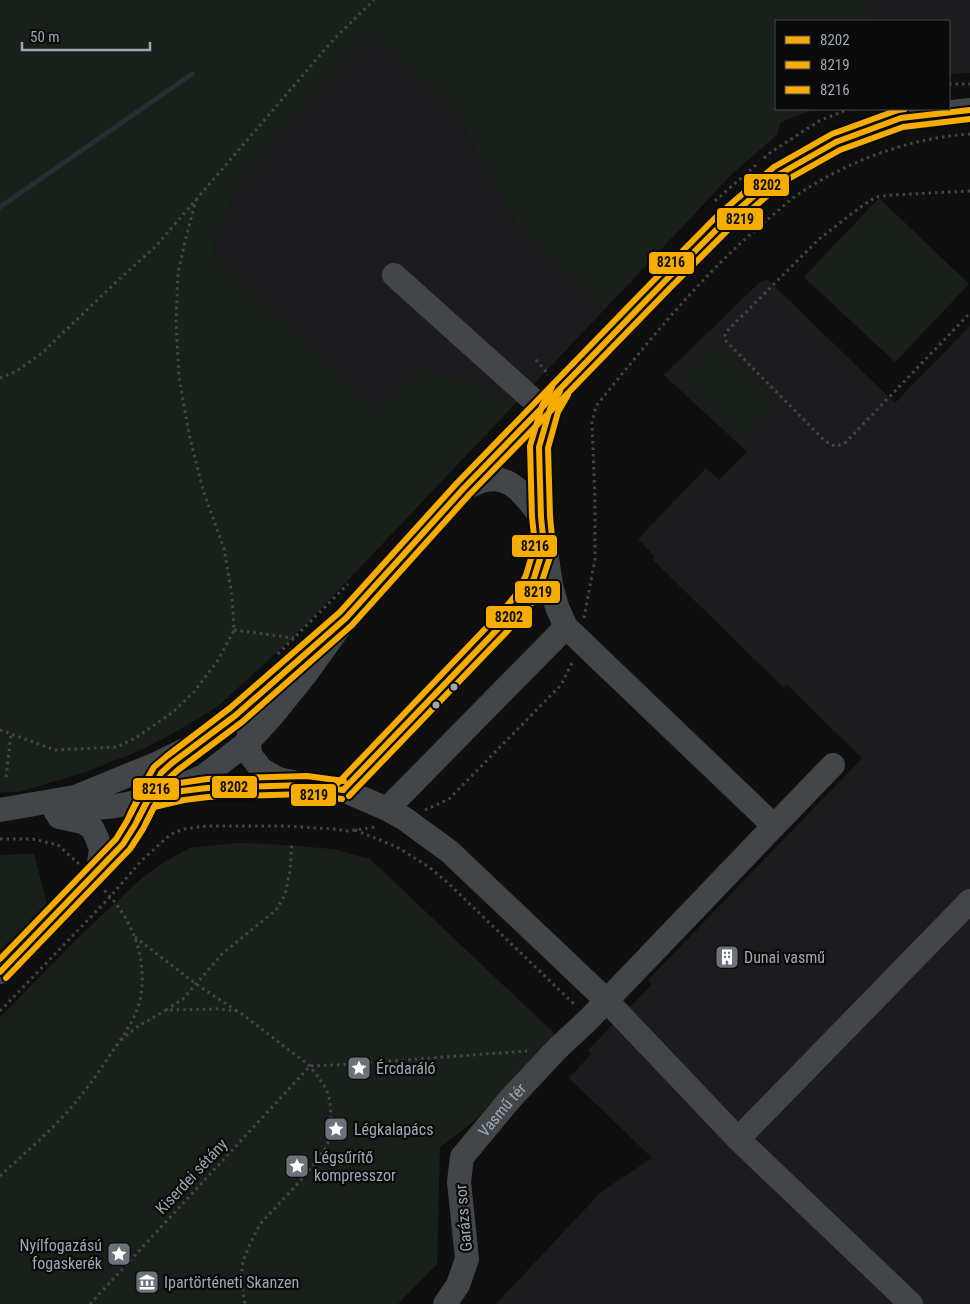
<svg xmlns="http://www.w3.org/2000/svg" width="970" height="1304" viewBox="0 0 970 1304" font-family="'Roboto Condensed',sans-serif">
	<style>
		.built { fill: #1c1c1e }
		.green { fill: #19201a }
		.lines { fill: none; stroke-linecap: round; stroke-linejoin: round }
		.stream { stroke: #242f33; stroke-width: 5 }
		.path { stroke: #44474a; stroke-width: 3; stroke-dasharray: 2.5 4; stroke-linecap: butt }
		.minor { stroke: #434649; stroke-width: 24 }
		.bus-1-casing { stroke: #0a0a0b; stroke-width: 10 }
		.bus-2-casing { stroke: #0a0a0b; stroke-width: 10 }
		.bus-3-casing { stroke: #0a0a0b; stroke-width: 10 }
		.bus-1 { stroke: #f6ac00; stroke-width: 6 }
		.bus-2 { stroke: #f6ac00; stroke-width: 6 }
		.bus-3 { stroke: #f6ac00; stroke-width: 6 }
		.bus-dot { fill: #9ea8b3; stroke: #0a0a0b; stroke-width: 2 }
		.labels { text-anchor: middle; stroke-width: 4.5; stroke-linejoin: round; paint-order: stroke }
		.poi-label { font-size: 16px; fill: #9ea8b3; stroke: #0a0a0b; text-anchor: start }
		.street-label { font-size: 16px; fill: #9ea8b3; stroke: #0a0a0b }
		.line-badge { stroke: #0a0a0b; stroke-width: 2 }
		.pale-badge-label { font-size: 14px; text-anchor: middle; font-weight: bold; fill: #111 }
	</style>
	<rect width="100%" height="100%" fill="#0f0f10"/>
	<g class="built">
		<polygon points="835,0 970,0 970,73 949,74 949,21 834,21"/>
		<polygon points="365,36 390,51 453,112 463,127 521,233 604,310 513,406 478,383 376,409 212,251 234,191 240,183"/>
		<polygon points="767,279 895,403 970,326 970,1304 496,1304 601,1192 652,1158 569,1078 591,1054 588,1050 652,984 648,980 862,758 787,685 784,688 652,559 654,556 638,539 706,468 719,480 747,452 664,375 760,282"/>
	</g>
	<g class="green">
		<polygon points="0,0 867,0 869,21 776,21 776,109 814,109 781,122 777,135 733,173 604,310 521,233 463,127 453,112 390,51 365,36 240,183 234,191 212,251 376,408 417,367 478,383 513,406 296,635 217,707 172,734 141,750 83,773 18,792 0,793"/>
		<polygon points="879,198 969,284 895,362 804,277"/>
		<polygon points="717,342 778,402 740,440 680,380"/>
		<polygon points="236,843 270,844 333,849 370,859 557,1036 473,1122 440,1147 437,1264 398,1304 0,1304 0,1017 80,936 143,877 166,861 190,848"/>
		<polygon points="34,854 47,904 0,950 0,855"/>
	</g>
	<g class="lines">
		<polyline class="stream" points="0,207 192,74"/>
		<g class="path">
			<polyline points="949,84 970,84"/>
			<polyline points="764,158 771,152 819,121 849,109"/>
			<path d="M970,191L891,195L876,197L859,208L819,239L725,333V340L824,440C833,446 836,448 846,442L970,313"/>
			<polyline points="715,201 756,165"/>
			<polyline points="536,360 548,374 547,375"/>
			<polyline points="0,378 17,371 43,352 114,284 157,245 334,39 374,0"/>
			<path d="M584,618L595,559V500L592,422L596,406C649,341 702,274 767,220C778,211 788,201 800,193C850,160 910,138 970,134"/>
			<polyline points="234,630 294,638"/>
			<polyline points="278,654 348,584"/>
			<polyline points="0,730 55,750 117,747 137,737 173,712 194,692 218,660 234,630 232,595 224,549 203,490 189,434 179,377 176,323 178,274 185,241 196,200"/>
			<polyline points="6,777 11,734"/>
			<polyline points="425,810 449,799 561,685 573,661"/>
			<polyline points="355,830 397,847 429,867 448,883 575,1005"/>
			<polyline points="0,839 33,839 58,845 79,864"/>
			<polyline points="135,937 196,984 237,1011"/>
			<polyline points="166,1010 183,999 223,953 276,910 285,895 290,871 292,843"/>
			<polyline points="0,1011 111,896 141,861 171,834 184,829 206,826 284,826 333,829 347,831 377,827"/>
			<polyline points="121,1040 137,1027 166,1010 218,1009 238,1011 310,1066 326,1088 330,1101 331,1119 331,1135 325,1149 303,1178 260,1224 250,1244 243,1261 241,1279 245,1304"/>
			<path d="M0,1176C27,1151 56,1127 79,1098C90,1085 100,1070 110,1055C123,1037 138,1016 141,994C147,956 131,917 104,890"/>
			<polyline points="90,1304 310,1066 335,1065 527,1051"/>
		</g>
		<g class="minor">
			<polyline points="394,275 542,408"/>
			<polyline points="554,402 550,409 539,447 539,463 541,517 551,585 557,607 566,627 774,826"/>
			<path d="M464,488C471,486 479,481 486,480C512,474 528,500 541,517"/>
			<polyline points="286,672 258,706 250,725 248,742 251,756 261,769 278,779 307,785 343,790 387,809 405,819 450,852 606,1000 738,1139 911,1304"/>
			<polyline points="343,790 513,613 527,595 534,578 543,550"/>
			<polyline points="148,800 204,776 248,742 272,716 305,675 346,618 463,489 542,408 664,282 724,222 778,175 836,142 901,118 970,110"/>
			<polyline points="387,809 566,627"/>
			<polyline points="0,810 75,797 156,764 199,743 236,715 259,696"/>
			<polyline points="56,812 115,806 148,800 182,791 207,788 290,786"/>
			<polyline points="59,817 83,822 92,828 97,838 101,849 98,870"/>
			<polyline points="0,972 123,844 135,825 152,790"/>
			<polyline points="738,1139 970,901"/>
			<path id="s1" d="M445,1304L458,1285L467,1259L459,1182L462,1157L511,1098L557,1049L589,1019L774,826L833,765"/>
		</g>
		<g class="bus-1-casing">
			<g id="bus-1">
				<polyline points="343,790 513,613 527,595 534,578 544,546 541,517 539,447 550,409 560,391"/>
				<polyline points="138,819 148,800 182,791 207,788 307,785 343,790"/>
				<polyline points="0,972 123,844 135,825 161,773 172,763 236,715 346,618 463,489 664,282 724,222 778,175 836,142 901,118 970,110"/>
			</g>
		</g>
		<g class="bus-2-casing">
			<g id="bus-2">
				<polyline points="349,796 519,619 535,599 542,581 553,548 550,516 548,448 558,412 568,395"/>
				<polyline points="146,823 154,807 184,800 208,797 307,794 342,799"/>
				<polyline points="6,978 130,849 143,829 168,779 178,770 242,722 352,625 469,495 670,288 730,228 783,182 840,150 903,127 970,119"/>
			</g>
		</g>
		<g class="bus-3-casing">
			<g id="bus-3">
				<polyline points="337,784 506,607 519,591 526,575 535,545 532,517 530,446 542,406 552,387"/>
				<polyline points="130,815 140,796 143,793 180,783 207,779 307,776 344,781"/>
				<polyline points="0,959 116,839 127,821 146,781 154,767 167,756 230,708 340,612 457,483 658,276 718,215 774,167 832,134 898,110 905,109"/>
			</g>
		</g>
		<use href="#bus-1" class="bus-1"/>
		<use href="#bus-2" class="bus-2"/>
		<use href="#bus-3" class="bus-3"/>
	</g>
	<defs>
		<g id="building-square" transform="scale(1.25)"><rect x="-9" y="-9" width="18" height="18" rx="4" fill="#6c727a" stroke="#0a0a0b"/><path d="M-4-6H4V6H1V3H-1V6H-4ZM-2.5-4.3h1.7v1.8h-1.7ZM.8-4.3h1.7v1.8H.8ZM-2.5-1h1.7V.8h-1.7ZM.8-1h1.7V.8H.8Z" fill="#fff"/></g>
		<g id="sight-square" transform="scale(1.25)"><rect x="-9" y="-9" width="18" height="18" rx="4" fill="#6c727a" stroke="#0a0a0b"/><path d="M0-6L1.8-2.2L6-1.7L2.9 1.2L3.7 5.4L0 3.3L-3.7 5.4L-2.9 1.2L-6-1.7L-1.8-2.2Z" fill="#fff"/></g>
		<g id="museum-square" transform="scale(1.25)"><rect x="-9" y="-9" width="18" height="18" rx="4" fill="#6c727a" stroke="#0a0a0b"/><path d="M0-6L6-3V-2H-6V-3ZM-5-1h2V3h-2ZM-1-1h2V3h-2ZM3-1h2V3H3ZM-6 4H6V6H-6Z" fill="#fff"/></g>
	</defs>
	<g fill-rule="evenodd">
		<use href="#building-square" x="727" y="957"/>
		<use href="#sight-square" x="359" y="1068"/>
		<use href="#sight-square" x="336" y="1129"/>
		<use href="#sight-square" x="297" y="1166"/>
		<use href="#sight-square" x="119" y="1254"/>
		<use href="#museum-square" x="147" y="1282"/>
	</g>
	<g class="bus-dot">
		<circle cx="454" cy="687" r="4.5"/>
		<circle cx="436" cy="705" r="4.5"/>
	</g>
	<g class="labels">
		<g class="poi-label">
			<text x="744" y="963">Dunai vasmű</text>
			<text x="376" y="1074">Ércdaráló</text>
			<text x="354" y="1135">Légkalapács</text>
			<text x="314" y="1163">Légsűrítő<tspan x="314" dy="18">kompresszor</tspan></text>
			<text x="102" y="1251" text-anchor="end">Nyílfogazású<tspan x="102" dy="18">fogaskerék</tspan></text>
			<text x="164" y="1288">Ipartörténeti Skanzen</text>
		</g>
		<g class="street-label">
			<text dy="6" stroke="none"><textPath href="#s1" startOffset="215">Vasmű tér</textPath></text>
			<text transform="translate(191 1176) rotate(-47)" y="6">Kiserdei sétány</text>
			<text transform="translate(463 1218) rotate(-95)" y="6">Garázs sor</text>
		</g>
	</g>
	<g class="line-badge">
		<rect x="743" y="173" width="47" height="24" rx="5" fill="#f6ac00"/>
		<rect x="716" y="207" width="48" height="24" rx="5" fill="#f6ac00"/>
		<rect x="648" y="251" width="47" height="24" rx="5" fill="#f6ac00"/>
		<rect x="511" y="534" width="47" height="24" rx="5" fill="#f6ac00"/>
		<rect x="514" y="580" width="47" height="24" rx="5" fill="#f6ac00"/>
		<rect x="485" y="605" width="48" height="24" rx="5" fill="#f6ac00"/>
		<rect x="211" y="775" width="47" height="24" rx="5" fill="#f6ac00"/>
		<rect x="132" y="777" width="48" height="24" rx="5" fill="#f6ac00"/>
		<rect x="290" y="783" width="47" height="24" rx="5" fill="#f6ac00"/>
	</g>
	<g class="pale-badge-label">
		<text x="767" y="190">8202</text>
		<text x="740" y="224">8219</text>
		<text x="671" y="267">8216</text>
		<text x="535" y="551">8216</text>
		<text x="538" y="597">8219</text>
		<text x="509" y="622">8202</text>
		<text x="234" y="792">8202</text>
		<text x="156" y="794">8216</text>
		<text x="314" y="800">8219</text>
	</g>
	<rect x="775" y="20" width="175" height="90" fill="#0a0a0b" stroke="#45494e"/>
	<rect x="785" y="36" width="25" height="8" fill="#f6ac00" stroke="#45494e"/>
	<text x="820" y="45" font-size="15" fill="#9ea8b3">8202</text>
	<rect x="785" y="61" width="25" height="8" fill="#f6ac00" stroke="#45494e"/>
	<text x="820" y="70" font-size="15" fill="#9ea8b3">8219</text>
	<rect x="785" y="86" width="25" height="8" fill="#f6ac00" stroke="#45494e"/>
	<text x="820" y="95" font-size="15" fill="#9ea8b3">8216</text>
	<path d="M22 42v8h128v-8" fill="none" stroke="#9ea8b3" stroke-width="2.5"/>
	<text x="30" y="42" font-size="15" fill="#9ea8b3" stroke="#0a0a0b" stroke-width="4" paint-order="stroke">50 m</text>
</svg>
